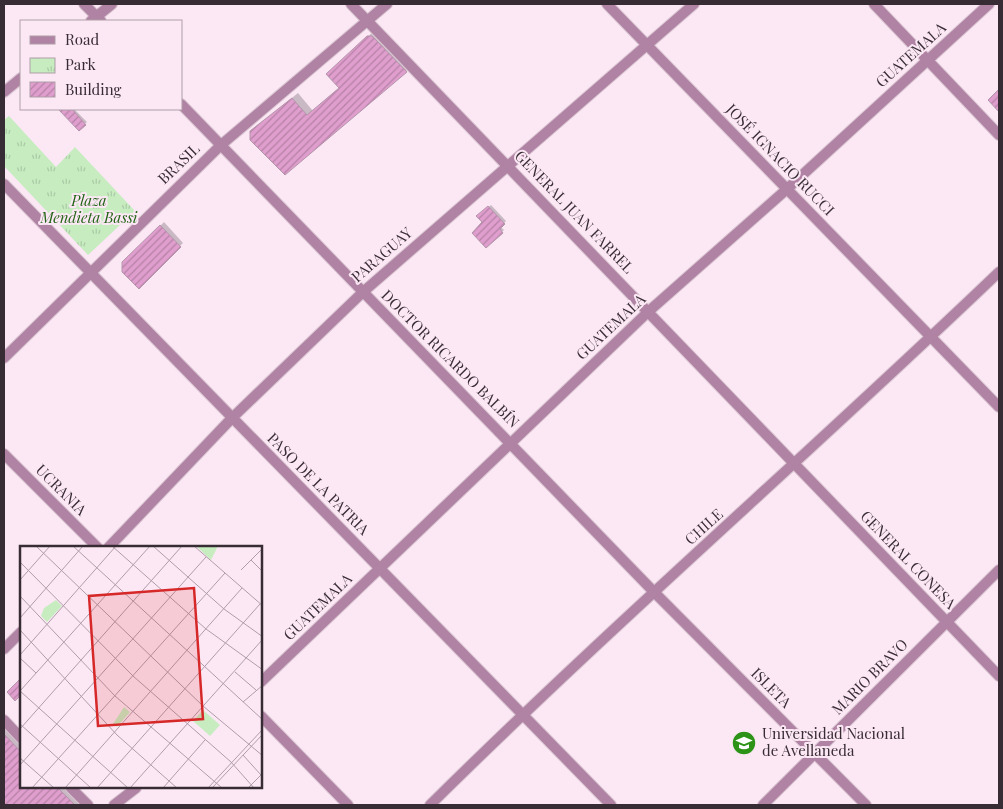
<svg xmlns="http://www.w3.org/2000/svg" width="1003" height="809" viewBox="0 0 1003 809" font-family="'Playfair Display',serif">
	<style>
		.park { fill: url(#park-tufts) }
		.shadow { fill: #0003 }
		.building { fill: url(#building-hatch); stroke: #b496ab }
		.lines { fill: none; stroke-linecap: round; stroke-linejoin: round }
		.minor-casing { stroke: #d9c6d2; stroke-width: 12 }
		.minor { stroke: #b082a3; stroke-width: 10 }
		.labels { text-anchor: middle; stroke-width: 4; stroke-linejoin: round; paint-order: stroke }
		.street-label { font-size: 15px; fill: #382c34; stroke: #fce8f5 }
		.park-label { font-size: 15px; font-style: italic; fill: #216415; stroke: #fce8f5 }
		.poi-label { font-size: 15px; fill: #382c34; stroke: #fce8f5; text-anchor: start }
		.inset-road { fill: none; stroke: #ae9da8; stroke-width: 1 }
		.view { fill: #d62828; fill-opacity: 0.15; stroke: #d62828; stroke-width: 2.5 }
		.inset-edge { fill: none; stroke: #382c34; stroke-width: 2.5 }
	</style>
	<defs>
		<pattern id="park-tufts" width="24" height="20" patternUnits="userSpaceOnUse" patternTransform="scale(1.25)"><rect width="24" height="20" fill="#c6ecc0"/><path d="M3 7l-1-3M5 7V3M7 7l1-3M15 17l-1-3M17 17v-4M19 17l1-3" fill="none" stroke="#abcba6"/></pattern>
		<pattern id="building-hatch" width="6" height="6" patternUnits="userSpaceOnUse" patternTransform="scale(1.25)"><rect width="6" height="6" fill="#df9ecd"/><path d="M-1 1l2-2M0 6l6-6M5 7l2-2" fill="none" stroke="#b681a7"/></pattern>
	</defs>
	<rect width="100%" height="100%" fill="#fce8f5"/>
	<polygon class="park" points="9,116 56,167 75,147 135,211 88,255 4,166 4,120"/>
	<g class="shadow">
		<polygon points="374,31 412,66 285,174 257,126 298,93 313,111 340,87 333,68"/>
		<polygon points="59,109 74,109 87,122 79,129"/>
		<polygon points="491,205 506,221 501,227 504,230 486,246 484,222 478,216"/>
		<polygon points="164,222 183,243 139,287 124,263"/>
		<polygon points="4,720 21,737 21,788 72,788 90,805 4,805"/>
	</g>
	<g class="building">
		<polygon points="367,36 372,36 407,72 285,175 250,140 250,131 292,98 307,115 339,88 326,74"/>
		<polygon points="999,89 999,112 988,100"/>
		<polygon points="58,109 72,109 86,125 79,131"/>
		<polygon points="488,206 505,224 500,229 503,233 486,248 472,233 482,222 476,216"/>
		<polygon points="160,225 181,247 139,289 122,272 122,262"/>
		<polygon points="21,678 21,695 15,701 7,692"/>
		<polygon points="4,734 21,752 21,788 58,788 75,805 4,805"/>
	</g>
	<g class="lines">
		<g class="minor-casing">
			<g id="minor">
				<polyline points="84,4 101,21"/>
				<polyline points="351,4 999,676"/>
				<polyline points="607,4 999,407"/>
				<polyline points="874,4 999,135"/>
				<polyline points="91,21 112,4"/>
				<polyline points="4,92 21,78"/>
				<polyline points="181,104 654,592 866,805"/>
				<polyline points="4,184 611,805"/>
				<polyline points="4,358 221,145 387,4"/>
				<polyline points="4,454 98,548"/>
				<polyline points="108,548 232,418 363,292 694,4"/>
				<polyline points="4,649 21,632"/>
				<polyline points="261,682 649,311 787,189 989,4"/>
				<polyline points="261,716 348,805"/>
				<polyline points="4,720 21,738"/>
				<polyline points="71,788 88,805"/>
				<polyline points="114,805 136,788"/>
				<path d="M430,805C615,622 811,452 999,272"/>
				<polyline points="763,805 999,570"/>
			</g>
		</g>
		<use href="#minor" class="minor"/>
	</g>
	<defs>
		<g id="university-disc" transform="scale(1.25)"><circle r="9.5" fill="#2c9318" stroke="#fce8f5"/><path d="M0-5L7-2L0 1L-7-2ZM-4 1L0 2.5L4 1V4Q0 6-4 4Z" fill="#fff"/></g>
	</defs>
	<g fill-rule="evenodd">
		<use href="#university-disc" x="744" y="743"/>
	</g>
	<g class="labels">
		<g class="street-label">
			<text transform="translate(911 55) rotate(-42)" y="5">GUATEMALA</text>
			<text transform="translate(780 160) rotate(46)" y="5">JOSÉ IGNACIO RUCCI</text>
			<text transform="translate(179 164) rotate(-44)" y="5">BRASIL</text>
			<text transform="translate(574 212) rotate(46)" y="5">GENERAL JUAN FARREL</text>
			<text transform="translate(382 255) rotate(-41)" y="5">PARAGUAY</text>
			<text transform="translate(611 327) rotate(-43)" y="5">GUATEMALA</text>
			<text transform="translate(450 359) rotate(45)" y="5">DOCTOR RICARDO BALBÍN</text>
			<text transform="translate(318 484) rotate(45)" y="5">PASO DE LA PATRIA</text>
			<text transform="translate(61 490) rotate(45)" y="5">UCRANIA</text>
			<text transform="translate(704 527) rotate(-42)" y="5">CHILE</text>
			<text transform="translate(908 560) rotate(46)" y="5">GENERAL CONESA</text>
			<text transform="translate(318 607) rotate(-44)" y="5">GUATEMALA</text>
			<text transform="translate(870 677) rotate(-45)" y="5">MARIO BRAVO</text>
			<text transform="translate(771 688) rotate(45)" y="5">ISLETA</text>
		</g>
		<g class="park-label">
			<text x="89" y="206">Plaza<tspan x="89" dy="17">Mendieta Bassi</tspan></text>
		</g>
		<g class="poi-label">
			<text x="762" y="739">Universidad Nacional<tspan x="762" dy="17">de Avellaneda</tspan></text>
		</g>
	</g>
	<g transform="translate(20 546)">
		<rect width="242" height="242" fill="#fce8f5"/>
		<path d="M183,164L200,179L190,190L173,175Z" fill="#c6ecc0"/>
		<path d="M176,0H196L197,2L191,14ZM36,54L42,60L27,76L21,70L24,62ZM104,161L110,166L97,181L93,178Z" fill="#c6ecc0"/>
		<path class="inset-road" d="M16,0L183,160L243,210M53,0L243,174M92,0L186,83L243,124M133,0L204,63L243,91M174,0L243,60M231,14L243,26M0,16L113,130L211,216L234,242M221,24L243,2M0,34L30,0M0,50L95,150L202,242M0,72L63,0M0,84L97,189L157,242M0,109L96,0M0,112L16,127M215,126L236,144M0,145L130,0M0,145L108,242M223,156L243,139M0,178L71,242M0,183L162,0M223,209L241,229M0,212L34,242M0,219L186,11M12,242L205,27M45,242L222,42M77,242L240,58M110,242L243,93M143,242L185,194M188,242L243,183M192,242L243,188M228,242L243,227"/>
		<path class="view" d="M174,42L183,173L78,180L69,50Z"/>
		<rect width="242" height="242" class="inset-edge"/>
	</g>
	<rect width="1003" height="809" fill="none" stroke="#382c34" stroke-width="10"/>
	<rect x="20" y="20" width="162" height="90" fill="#fce8f5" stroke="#ae9da8"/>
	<rect x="30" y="36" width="25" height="8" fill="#b082a3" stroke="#ae9da8"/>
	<text x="65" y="45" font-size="15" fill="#382c34">Road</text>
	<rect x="30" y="58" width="25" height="15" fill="url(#park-tufts)" stroke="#ae9da8"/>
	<text x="65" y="70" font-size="15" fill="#382c34">Park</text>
	<rect x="30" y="82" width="25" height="15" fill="url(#building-hatch)" stroke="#ae9da8"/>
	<text x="65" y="95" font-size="15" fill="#382c34">Building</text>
</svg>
